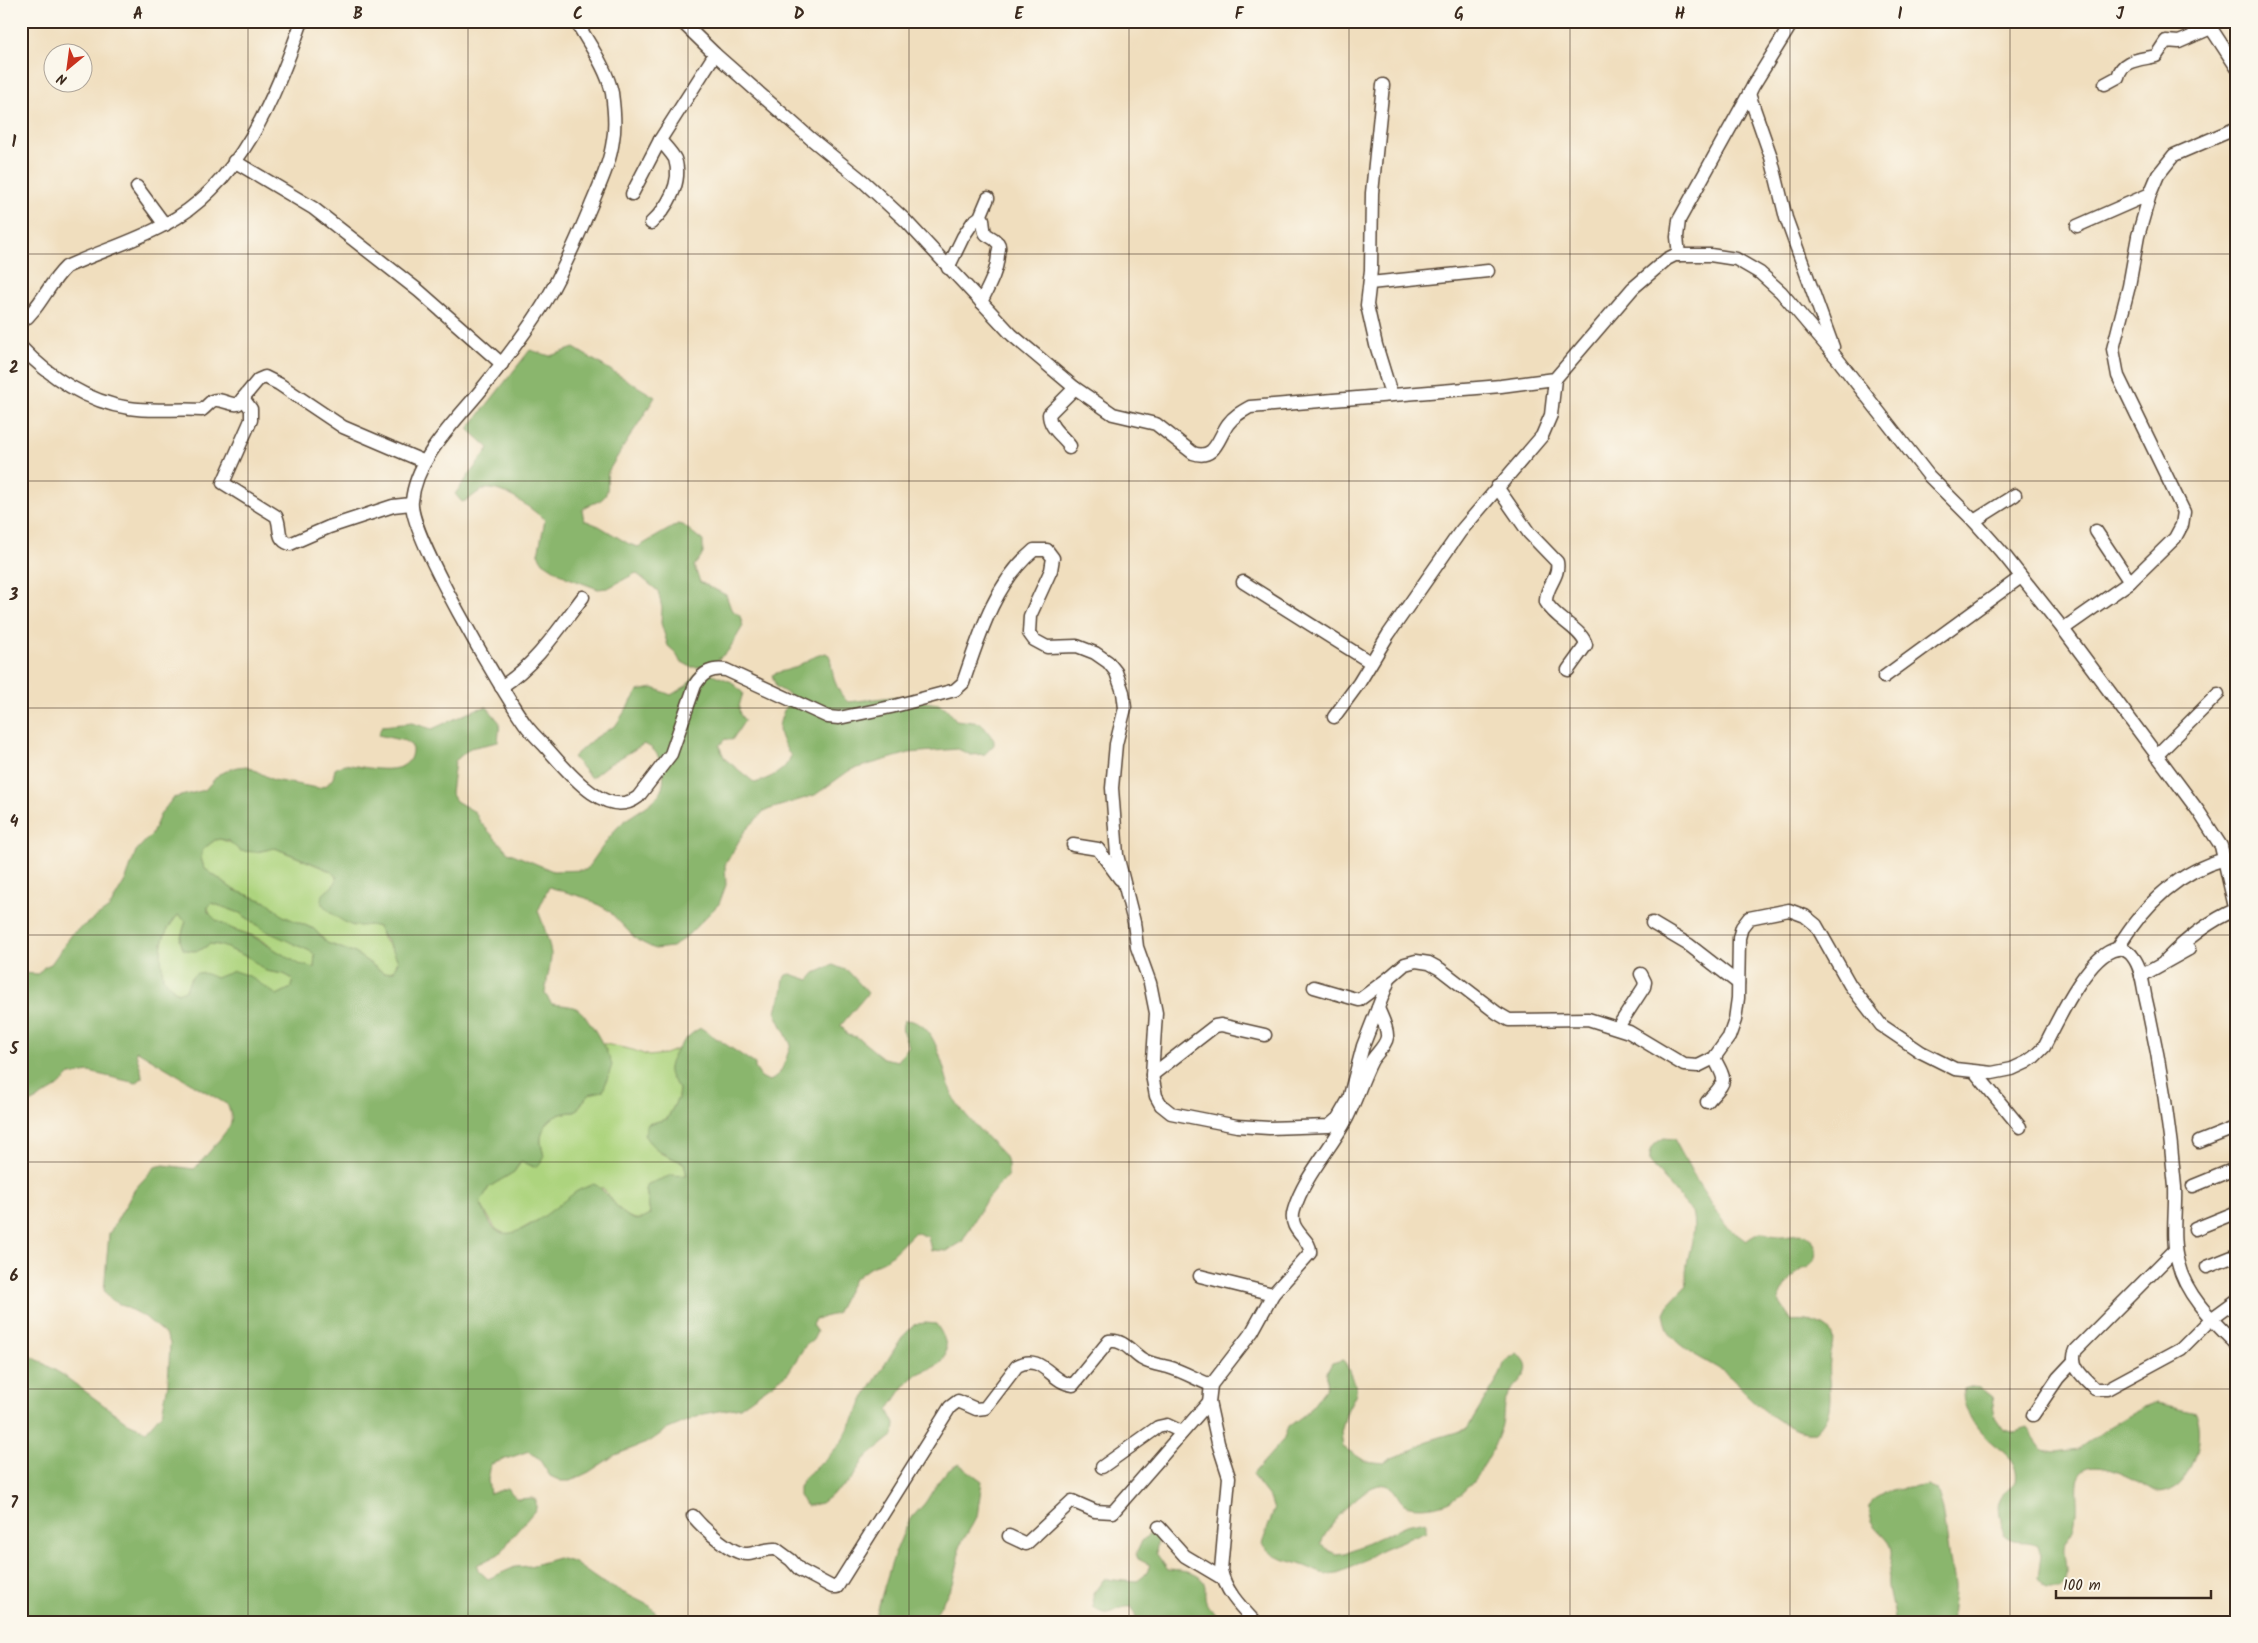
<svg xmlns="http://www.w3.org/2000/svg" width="2258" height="1643" viewBox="0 0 2258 1643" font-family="Kalam,sans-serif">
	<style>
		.green { fill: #add47e; stroke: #747f4e }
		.forest { fill: #8ab66d; stroke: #627046; fill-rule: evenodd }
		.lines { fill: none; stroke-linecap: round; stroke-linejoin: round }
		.minor-casing { stroke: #564536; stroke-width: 15 }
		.minor { stroke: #fff; stroke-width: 12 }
		.grid { fill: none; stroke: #3b2a1e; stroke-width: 1; stroke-opacity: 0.55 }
		.neatline { fill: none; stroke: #3b2a1e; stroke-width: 2 }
		.grid-label { font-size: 16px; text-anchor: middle; font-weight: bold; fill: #3b2a1e }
	</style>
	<rect width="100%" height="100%" fill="#fbf7ec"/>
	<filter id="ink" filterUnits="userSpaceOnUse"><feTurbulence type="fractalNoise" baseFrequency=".02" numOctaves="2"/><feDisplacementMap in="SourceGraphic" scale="10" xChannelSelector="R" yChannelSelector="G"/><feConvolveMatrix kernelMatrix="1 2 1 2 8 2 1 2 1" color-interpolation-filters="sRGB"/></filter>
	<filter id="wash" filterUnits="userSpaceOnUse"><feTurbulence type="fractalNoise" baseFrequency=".0096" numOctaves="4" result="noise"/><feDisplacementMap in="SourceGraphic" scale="20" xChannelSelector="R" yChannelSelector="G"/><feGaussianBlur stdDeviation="1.12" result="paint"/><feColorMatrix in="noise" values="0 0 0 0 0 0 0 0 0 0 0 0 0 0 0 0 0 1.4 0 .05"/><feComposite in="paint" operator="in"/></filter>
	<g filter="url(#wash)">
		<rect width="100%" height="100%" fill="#f0debe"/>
		<g class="green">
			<polygon points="220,839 256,852 275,848 330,871 337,878 336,883 322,896 378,927 384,940 394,952 398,961 393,971 384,973 355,953 327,943 314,929 283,916 269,903 234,890 204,868 201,858 203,849 215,840"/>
			<path d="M212,903L240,913L257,925L312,952L315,955L314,969C291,968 272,943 251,935C239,931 226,928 216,920C211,916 208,912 208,907Z"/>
			<path d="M178,915L186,921L180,940L183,949C194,952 200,952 209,944L220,945L250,958L266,971L284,974L293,979L291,988L277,995L216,978L191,977L186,990L178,993L163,978C160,948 158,939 178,915Z"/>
			<path d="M601,1043L633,1050L649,1056L665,1054L678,1049L669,1069L671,1078L679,1088L678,1098L667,1119L648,1124L660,1153L684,1163L687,1176L646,1189L650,1214C630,1231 614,1202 603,1188L577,1191L554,1211L513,1234H505L496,1229L480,1203L489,1187L514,1172L522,1161L534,1167L539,1165L544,1157C543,1151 540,1143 541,1137C544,1119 559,1112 575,1112L589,1094L606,1050Z"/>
		</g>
		<g class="forest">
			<path d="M574,348L655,397C640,422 624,445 609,470C605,477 610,487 605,496C599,504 588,503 582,510L584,520L599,526L629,544L638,547L678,524L683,525L703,541V554L694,566L700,582L726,595L731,609L740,616L743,626L728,651L715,662L701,667H691L680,661L675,652L668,646L661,623L662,608L658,591L636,573L608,588L598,589L566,577L543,562L538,554L545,520C532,509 504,487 486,489C476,491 471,500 462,502L455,494L489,448L468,429L530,350L550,356Z"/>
			<path d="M826,653L830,656C832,672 835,691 848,702L892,697L938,704L946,708L956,720L981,723L994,740V745L985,754L971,755L958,749L909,753L850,770L815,795L764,811L744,832L725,865L726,885L719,904L688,935L672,947L655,949L637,940L608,910L586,898L549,887L538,911C542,920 550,944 551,954C551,966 546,981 545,994L552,1004C559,1005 569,1005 576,1008C589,1015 607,1051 612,1065L603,1091L589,1094L575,1112C559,1112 544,1119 541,1138C540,1143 543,1151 544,1157L539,1165L534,1167L521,1161L514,1172L489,1187L480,1203C485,1211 489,1224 496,1230C515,1246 560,1202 576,1192C581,1188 588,1187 594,1184C612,1192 627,1235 650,1214L646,1189L648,1184L672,1175L687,1176L684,1163C667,1156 654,1151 644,1135L648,1124L667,1119L678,1098L679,1088C675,1083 670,1079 669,1072C667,1058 688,1033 701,1028L755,1064V1068L761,1077L769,1081C783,1077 786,1056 791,1045L776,1014C776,1005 781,1000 782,992C784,986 782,980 786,975L791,974L809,980L815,973L833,965L848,971L868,993L841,1025L847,1035L857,1037L883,1058L898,1061L909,1046C905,1037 899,1029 905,1020C941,1020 942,1079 955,1100C966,1118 989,1139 1004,1155L1008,1164V1175L986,1200L962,1242L947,1251L931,1250L928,1237L915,1232L886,1260L869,1268L854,1279L836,1314L815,1319L812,1325L817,1332L813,1340L805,1346L788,1373L740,1407L704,1414L666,1430L649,1442L615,1455L589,1472L570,1481H561L550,1476L539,1459L529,1451L491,1464L488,1480L490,1494L507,1488L517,1499L532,1498L536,1500V1509L512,1537L501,1553L477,1565L478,1570L488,1579L515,1567L530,1566L558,1558L573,1562L600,1581L650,1606L664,1622H21V1350L63,1375L128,1423L146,1431L162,1413L168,1384L170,1343L166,1335L145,1317L110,1299L104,1290L109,1234L135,1189L155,1167L164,1165L194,1169C198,1166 229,1129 230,1125C233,1119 230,1112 228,1105L136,1050C136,1060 142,1067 142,1078L136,1083L89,1072L70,1075L56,1088L22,1108L21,973L38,974L44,967L51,964L73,933L109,908L126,879L136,851L152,834L160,815L173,798L205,790L219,774L237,767L247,766L273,780L318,788L327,785L333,778L335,769L344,764C366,767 415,781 412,746L405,741L378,735L382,726L412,723L432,729L477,709L487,707L500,723L498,742L470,748L455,761L451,793L456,801L475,812L480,822L508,852L553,871L586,870C596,857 605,842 616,829C636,806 674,804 661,763C657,753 654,748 644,744L606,766L591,778L573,757L592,740L616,725L638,691L653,688L671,695L686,686L700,669L732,682L743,693C740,704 735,712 745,720L732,740L725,739L719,746L725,759L755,783C770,778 785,772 791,756C772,727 779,726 790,695L776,687L772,675C779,671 788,671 795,667C808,661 810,657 826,653ZM220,839L229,841L240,851L256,852L275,848L331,871L337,878C336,888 321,891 321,900C321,908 347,925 354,926C365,927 366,923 378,927C384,939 393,948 398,961L394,971L384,973L355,953L327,943L314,929L283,916L269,903L234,890L204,868L201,858L203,849L215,840ZM212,903L240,913L266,931L312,952L315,955L314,968L299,964L252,936L238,932L216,920L208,912V907ZM178,915L186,921L180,940L183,949C194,952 200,952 209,944L220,945L250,958L266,971L284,974L293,979L291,988L277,995L249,976L234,971L216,978C197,969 193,971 186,990L177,993L163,978C160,948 158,939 178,915Z"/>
			<path d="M1664,1138L1674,1139L1698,1183L1726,1226L1746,1241C1766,1226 1764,1237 1783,1236C1794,1235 1800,1232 1811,1237C1826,1264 1808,1263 1793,1276C1786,1282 1781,1292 1778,1300L1792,1321C1802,1319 1825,1322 1831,1333C1836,1343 1829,1349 1829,1359C1827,1375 1832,1393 1829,1409C1828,1416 1821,1427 1815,1432C1790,1435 1763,1410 1746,1394C1740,1389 1737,1381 1731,1377C1713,1363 1689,1355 1673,1338C1667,1331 1666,1321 1664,1313L1668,1305L1687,1285C1682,1260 1699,1238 1692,1212L1650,1162C1649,1149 1653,1144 1664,1138Z"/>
			<path d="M926,1323L936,1324C944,1335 952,1352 940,1363C932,1370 920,1371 912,1378C902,1387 896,1399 888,1410L895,1424L894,1435L864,1459L852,1479L841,1488L821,1503L807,1506L799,1496V1487L805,1477L830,1455L842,1441L867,1393L902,1337L915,1324Z"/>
			<path d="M1517,1353C1539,1370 1518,1379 1508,1395C1501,1406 1505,1416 1501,1428C1493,1453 1475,1486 1452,1500C1443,1506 1414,1510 1404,1504C1397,1498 1396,1488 1386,1485C1365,1480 1327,1527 1321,1543L1327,1550L1336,1554L1345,1553L1406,1525L1426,1521V1531C1411,1538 1397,1543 1383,1549C1365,1557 1352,1572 1331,1574C1320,1575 1312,1568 1302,1565C1282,1558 1277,1561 1262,1544L1274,1510L1270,1498L1252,1475L1283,1440L1288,1427L1309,1411L1326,1388L1327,1372L1332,1363L1344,1360L1356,1387V1393L1347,1411L1341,1432L1343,1447L1365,1461L1384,1463L1394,1457L1414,1450L1427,1441L1467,1429L1500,1375L1505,1361Z"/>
			<path d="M1974,1386L1979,1387L1992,1397L1995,1417L2004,1430L2015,1433L2028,1429L2043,1450L2056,1452L2079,1449L2108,1428L2144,1407L2157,1403L2196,1412C2207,1438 2191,1493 2157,1493C2141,1484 2090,1450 2078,1478C2075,1486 2078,1503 2077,1513C2076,1518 2076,1523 2074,1528C2071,1535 2064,1541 2064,1548C2063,1561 2072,1578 2059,1588H2047L2038,1578L2041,1555L2038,1545C2025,1538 2018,1547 2004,1535C1997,1509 1992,1501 2016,1483C2020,1456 1997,1451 1983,1434C1975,1426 1971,1418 1966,1408C1964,1402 1962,1396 1964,1389Z"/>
			<path d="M959,1464L982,1481L977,1517L959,1547V1558L953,1584L931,1622H874C883,1592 893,1551 908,1524C914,1513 922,1508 927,1500C936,1486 942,1471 959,1464Z"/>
			<path d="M1928,1485L1937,1489L1943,1509L1954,1586C1955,1599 1949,1610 1953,1622H1894C1894,1607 1886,1592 1888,1576C1890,1566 1894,1556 1891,1546C1886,1535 1873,1529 1870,1518C1859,1488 1912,1489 1928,1485Z"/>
			<path d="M1152,1531L1157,1532L1158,1538L1156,1553L1168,1570C1180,1571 1203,1571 1205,1587C1205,1594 1204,1600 1208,1606C1212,1612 1221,1617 1226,1622H1138L1132,1607C1115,1605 1111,1621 1094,1608L1093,1594L1104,1579L1136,1582L1145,1575L1150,1565L1138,1559L1136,1554L1142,1541Z"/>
		</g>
	</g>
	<g filter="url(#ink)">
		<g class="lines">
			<g class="minor-casing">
				<g id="minor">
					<path d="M576,21C588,43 607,68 612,93C614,108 616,125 613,140C610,164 599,186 590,208C577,239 563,272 545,302C526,333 504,361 481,390C455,422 416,458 412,501C408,533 502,691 525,724C530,731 537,738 544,745C564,767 605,822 638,797L671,754L695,685C703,672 712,668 726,670L828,717L839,718L891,707L955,690L963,683C979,636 995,582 1034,550H1047L1053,558L1051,570L1030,616L1029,633L1034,640L1047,647L1077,646L1095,653L1108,662L1116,672L1123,692L1125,708L1116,744L1112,788L1117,855L1134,922L1137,947L1150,983L1156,1013L1152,1075L1156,1096L1161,1105L1171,1113L1237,1126L1269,1128L1329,1126L1338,1118L1349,1099L1363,1046L1390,977L1405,964L1416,961L1429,963L1440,969L1497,1013L1509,1020L1588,1019L1629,1032L1684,1065L1698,1066L1714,1058L1729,1037L1735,1020L1738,998L1739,938L1742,927L1749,918L1789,910L1805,916L1816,925L1850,985L1881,1025L1921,1052L1955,1069L1992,1073L2012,1069L2027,1062L2034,1057L2044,1047C2057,1022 2088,954 2117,949C2123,948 2130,952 2133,957C2142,968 2143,987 2146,1000C2160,1061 2170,1125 2175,1187C2176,1212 2171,1239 2178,1263C2186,1296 2213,1321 2237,1345"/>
					<path d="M681,21L715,54L810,138L864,182L905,220L1012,335L1075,388L1113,414L1156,424L1193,453C1215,461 1218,438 1228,424C1234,416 1241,412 1250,407L1501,386L1555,379L1633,288L1667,259L1675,255H1710L1736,259L1760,273L1781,292L1836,357L1929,476L1974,521L2005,556L2063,629L2199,812L2221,846L2237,916"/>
					<polyline points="1793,21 1753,86 1749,94 1771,157 1786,218 1833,347"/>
					<polyline points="2207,22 2237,68"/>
					<path d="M2105,84L2118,77C2122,59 2140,60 2156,56L2166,41L2179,42L2211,28"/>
					<polyline points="1383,85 1372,193 1371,270 1367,305 1376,345 1391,394"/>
					<polyline points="234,161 313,208 419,291 502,364"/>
					<polyline points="137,187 165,225"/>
					<polyline points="632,194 660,140 715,54"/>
					<path d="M980,217L983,219C985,242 986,230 998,243C1001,247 998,250 998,255C997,272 989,286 981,302"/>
					<path d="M651,223C667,208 683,183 675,159C672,153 665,146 660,140"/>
					<polyline points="2077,226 2150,194"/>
					<polyline points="1679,255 1677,237 1679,220 1750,92"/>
					<polyline points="948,268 963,237 973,222 980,217 988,198"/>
					<polyline points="1370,283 1488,271"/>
					<path d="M21,323C41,307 48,284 66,267C98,252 133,242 164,225C240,186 275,97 302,21"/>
					<path d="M21,347C49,377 88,402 129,408C153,412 178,408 202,410C206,407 209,403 212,401C220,397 230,406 238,404L258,380L265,377L279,384L343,427L425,462"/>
					<path d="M243,398L251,409V420L223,483L276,516C282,527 275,539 290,544L329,527L393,506L411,504"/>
					<path d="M1069,448L1070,446C1062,435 1049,428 1049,414L1075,388"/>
					<path d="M1497,487L1529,533L1557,562C1560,577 1545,587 1546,602C1555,619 1582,629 1586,645L1568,670"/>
					<polyline points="1974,521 2015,495"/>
					<polyline points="1243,582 1370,662"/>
					<polyline points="2130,582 2175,538 2182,525 2184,512 2118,376 2113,349 2129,286 2138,236 2150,194 2158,175 2174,155 2237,128"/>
					<polyline points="2063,629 2130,582 2096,531"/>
					<polyline points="1884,677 2021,577"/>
					<path d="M501,687C536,664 558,630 583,597"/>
					<polyline points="1334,717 1359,683 1388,635 1460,532 1542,436 1551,415 1555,379"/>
					<polyline points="2156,756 2218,694"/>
					<polyline points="1073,845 1098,849 1120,879"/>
					<polyline points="1652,923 1689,945 1738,983"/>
					<path d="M2117,949C2142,907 2177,872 2225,859"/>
					<path d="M2165,961C2186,939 2209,921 2237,909"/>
					<polyline points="2141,976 2189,949"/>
					<polyline points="1314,987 1359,1000 1390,977"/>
					<polyline points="1618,1027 1644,987 1645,982 1641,974"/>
					<polyline points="1975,1072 2020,1127"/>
					<polyline points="1152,1075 1215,1026 1221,1025 1265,1035"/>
					<path d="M1707,1102C1726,1080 1728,1084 1714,1058"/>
					<polyline points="2199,1142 2237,1127"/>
					<polyline points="2193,1186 2237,1168"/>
					<polyline points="2195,1229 2237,1212"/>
					<path d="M2175,1250L2076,1350C2068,1366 2085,1378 2095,1389H2107L2181,1349L2211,1319L2237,1300"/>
					<polyline points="2207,1267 2237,1255"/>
					<path d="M1200,1276L1273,1294L1310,1253C1312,1238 1287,1232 1294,1210C1304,1176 1331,1149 1347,1118C1356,1100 1362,1080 1371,1062C1375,1054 1386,1046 1387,1037C1388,1028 1381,1016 1378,1008"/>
					<polyline points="2033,1415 2058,1378 2074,1361"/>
					<polyline points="1102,1467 1158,1427 1167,1425 1182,1432"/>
					<path d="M693,1516C703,1528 732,1555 748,1554C758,1553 766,1548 776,1549L791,1560L800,1570L832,1587H837L950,1407L958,1401L976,1409L985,1408L1017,1366C1042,1352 1051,1383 1073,1385L1109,1341C1124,1339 1131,1352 1142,1359C1150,1364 1159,1365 1168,1367C1183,1371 1197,1380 1211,1385"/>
					<polyline points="1159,1527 1185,1556 1222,1578"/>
					<polyline points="1009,1536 1026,1544 1072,1501 1095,1511 1113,1512 1209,1402"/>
					<path d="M1255,1622C1241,1607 1225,1591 1221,1570L1229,1477L1218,1443L1209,1402L1211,1385L1252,1332L1273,1294"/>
				</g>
			</g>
			<use href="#minor" class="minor"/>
		</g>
	</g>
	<path class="grid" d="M248,21V1622M468,21V1622M688,21V1622M909,21V1622M1129,21V1622M1349,21V1622M1570,21V1622M1790,21V1622M2010,21V1622M21,254H2237M21,481H2237M21,708H2237M21,935H2237M21,1162H2237M21,1389H2237"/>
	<rect width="2258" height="1643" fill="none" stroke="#fbf7ec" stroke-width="55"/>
	<g transform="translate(68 68) rotate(209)"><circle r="24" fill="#fbf7ec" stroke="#aea59a"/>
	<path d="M0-4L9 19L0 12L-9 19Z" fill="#c8321e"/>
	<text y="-8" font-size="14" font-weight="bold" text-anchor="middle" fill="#3b2a1e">N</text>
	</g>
	<path d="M2056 1590v8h155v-8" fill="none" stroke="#3b2a1e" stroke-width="2.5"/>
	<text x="2063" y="1590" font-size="15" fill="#3b2a1e" stroke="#fbf7ec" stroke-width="4" paint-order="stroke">100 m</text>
	<rect x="28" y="28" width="2202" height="1588" class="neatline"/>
	<g class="grid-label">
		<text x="138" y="19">A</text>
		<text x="358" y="19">B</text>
		<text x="578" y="19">C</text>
		<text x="799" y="19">D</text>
		<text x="1019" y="19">E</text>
		<text x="1239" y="19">F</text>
		<text x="1459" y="19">G</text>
		<text x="1680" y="19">H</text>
		<text x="1900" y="19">I</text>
		<text x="2120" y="19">J</text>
		<text x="14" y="147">1</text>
		<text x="14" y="373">2</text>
		<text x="14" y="600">3</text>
		<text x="14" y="827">4</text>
		<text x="14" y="1054">5</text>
		<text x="14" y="1281">6</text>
		<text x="14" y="1508">7</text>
	</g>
</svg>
